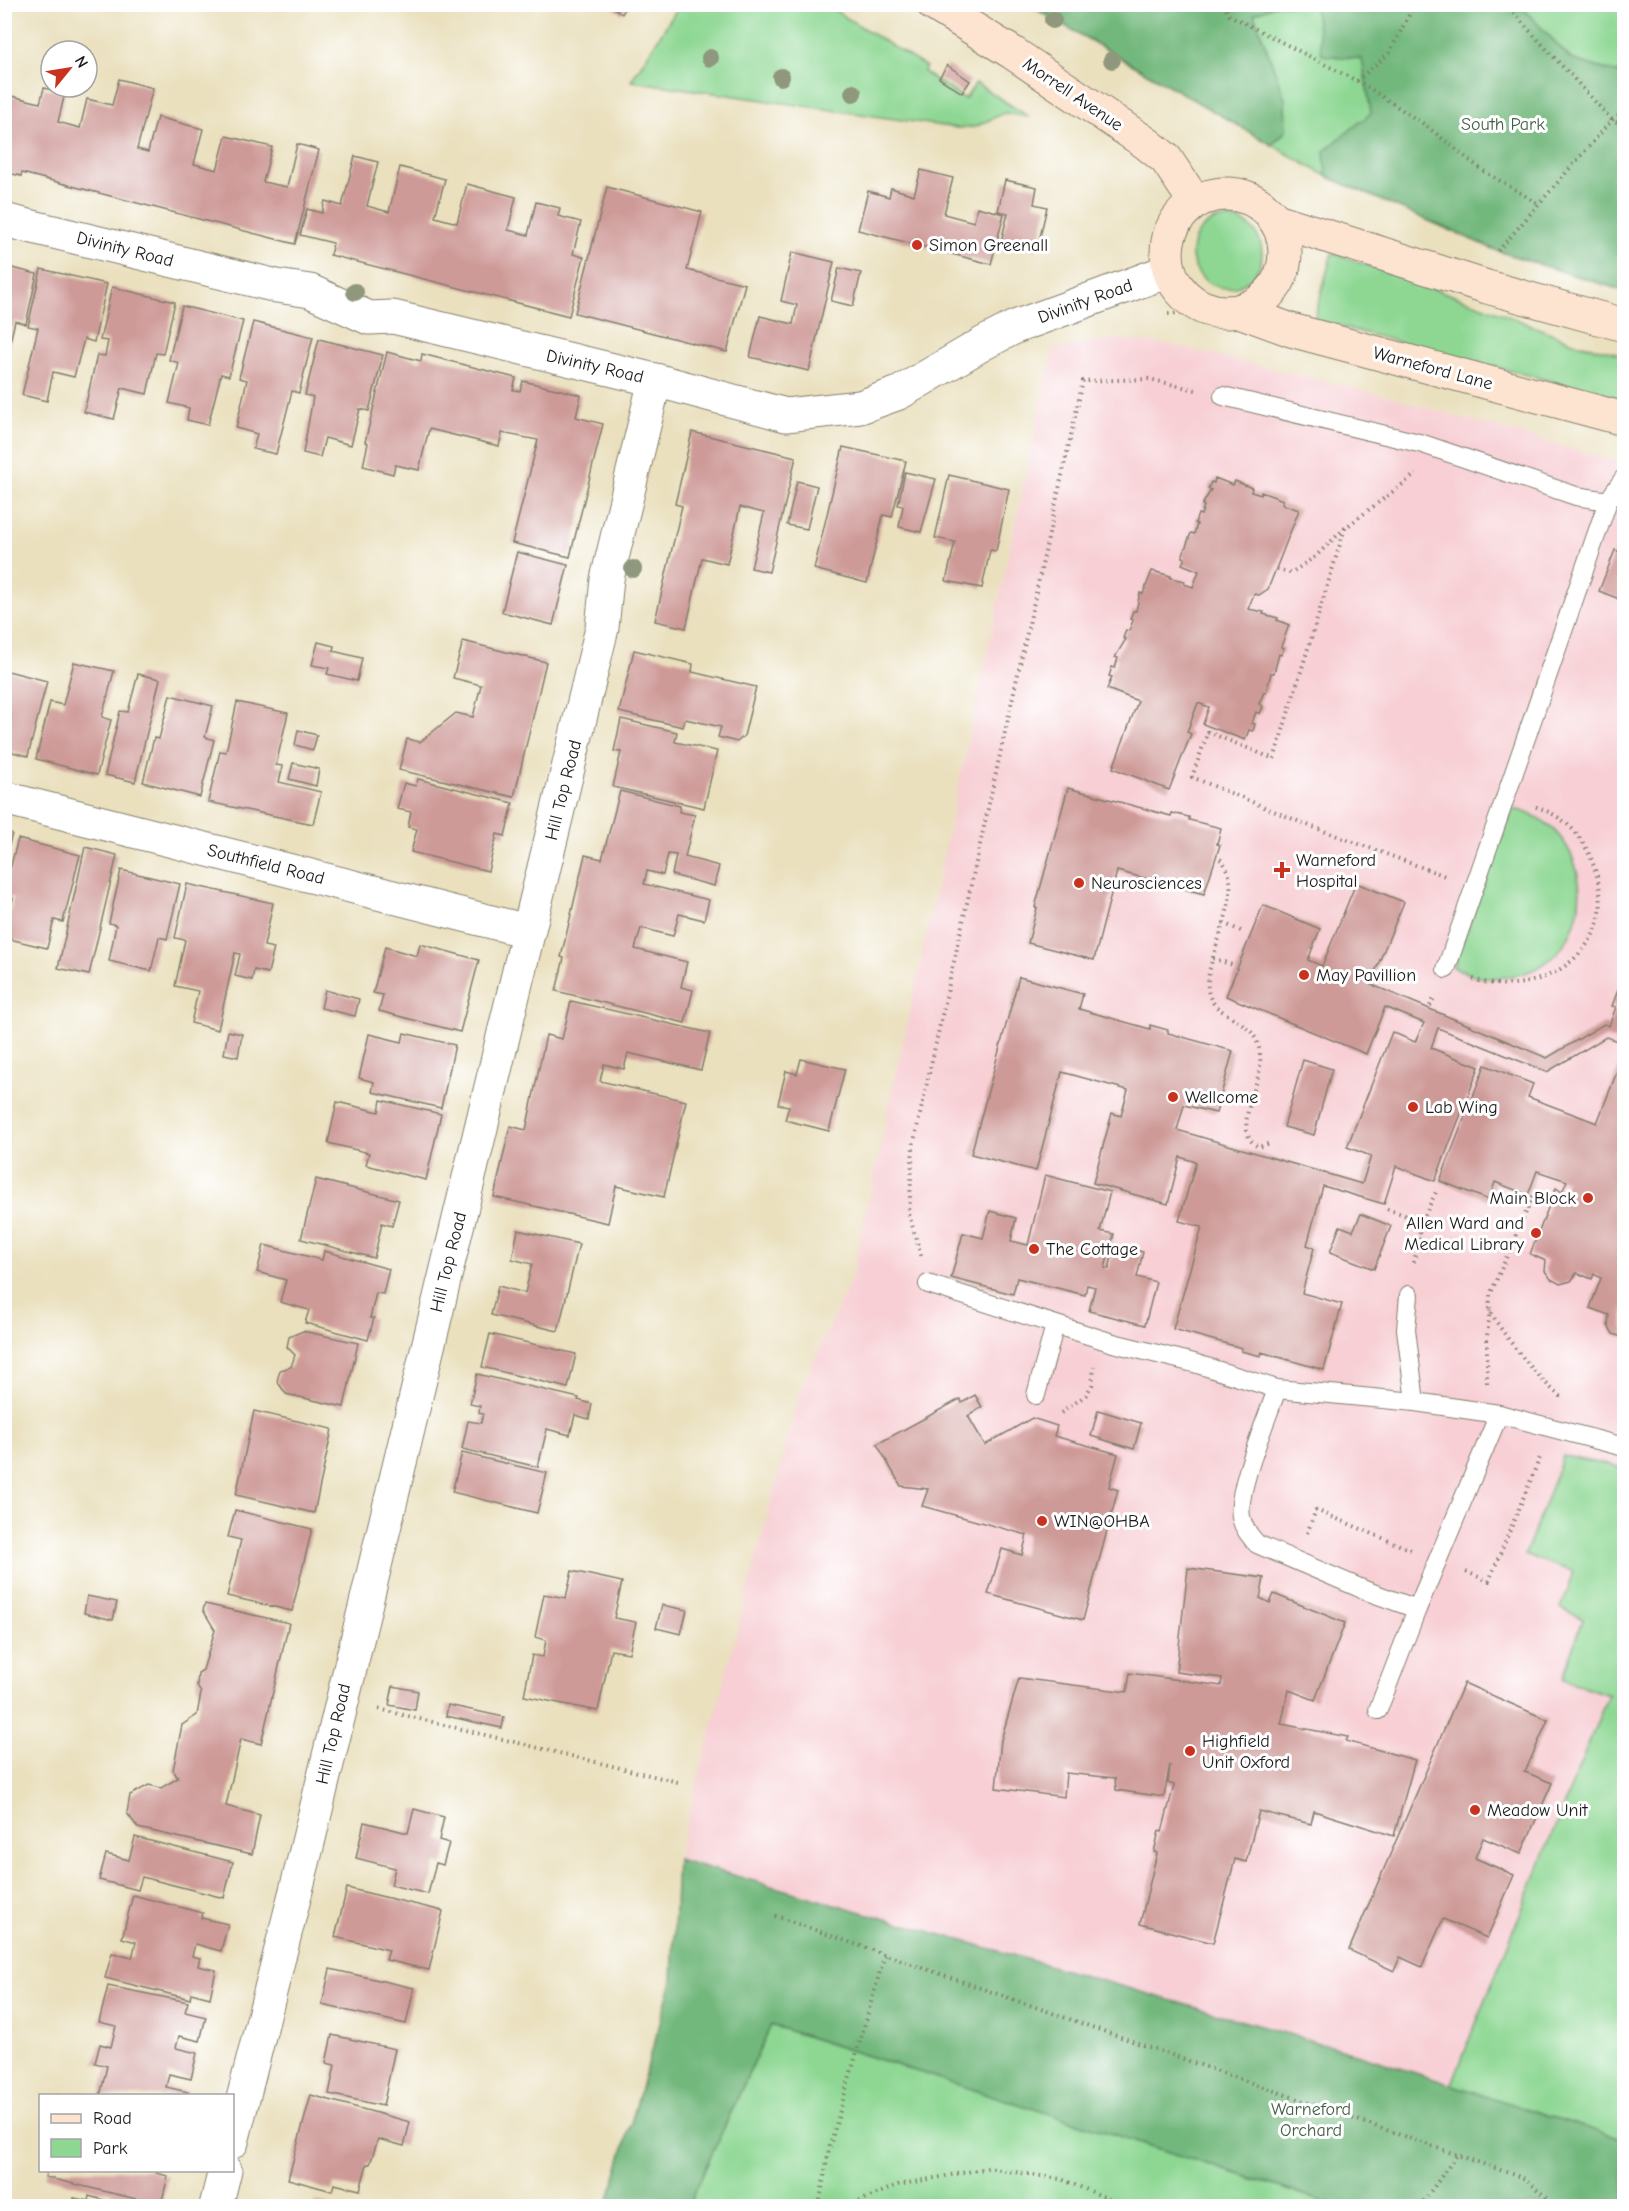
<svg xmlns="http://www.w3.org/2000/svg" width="1629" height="2211" viewBox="0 0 1629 2211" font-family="'Comic Neue',sans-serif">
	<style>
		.built { fill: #f7cfd4 }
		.green { fill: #8dd793; stroke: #547a58; stroke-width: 1.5 }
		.forest { fill: #72b87d; stroke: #476a4c; stroke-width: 1.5 }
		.building { fill: #ce9a97 }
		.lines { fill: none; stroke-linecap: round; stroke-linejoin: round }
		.lane-casing { stroke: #837e6d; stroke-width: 20 }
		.street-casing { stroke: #837e6d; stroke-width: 35 }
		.secondary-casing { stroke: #837e6d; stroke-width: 35 }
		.path { stroke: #837e6d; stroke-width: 4; stroke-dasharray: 1.5 4.5; stroke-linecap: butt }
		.lane { stroke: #fff; stroke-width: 18 }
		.street { stroke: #fff; stroke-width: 33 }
		.secondary { stroke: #fde4d1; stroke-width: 33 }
		.tree { fill: #8f987c }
		.poi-dot { fill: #c8321e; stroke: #fff; stroke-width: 2 }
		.labels { text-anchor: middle; stroke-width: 6; stroke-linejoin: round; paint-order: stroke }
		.street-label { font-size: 18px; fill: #1c1c1c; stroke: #fff }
		.park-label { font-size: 18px; fill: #445d46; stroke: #fff }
		.poi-label { font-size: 18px; fill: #1c1c1c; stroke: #fff; text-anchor: start }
	</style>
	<rect width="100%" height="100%" fill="#fff"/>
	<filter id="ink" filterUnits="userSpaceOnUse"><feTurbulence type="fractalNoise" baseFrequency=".0167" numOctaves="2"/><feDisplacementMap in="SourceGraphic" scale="12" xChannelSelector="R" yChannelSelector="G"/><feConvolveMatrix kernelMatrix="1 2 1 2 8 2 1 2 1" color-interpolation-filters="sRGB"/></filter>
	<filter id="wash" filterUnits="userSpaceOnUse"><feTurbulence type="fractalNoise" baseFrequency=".008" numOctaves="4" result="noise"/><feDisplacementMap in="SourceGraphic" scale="24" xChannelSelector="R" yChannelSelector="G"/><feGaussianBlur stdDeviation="1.35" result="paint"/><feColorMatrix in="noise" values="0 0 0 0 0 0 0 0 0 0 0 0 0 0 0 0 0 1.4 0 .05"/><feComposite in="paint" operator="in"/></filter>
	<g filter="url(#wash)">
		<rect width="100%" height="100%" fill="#eae0be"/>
		<polygon class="built" points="1112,339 1171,345 1379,394 1624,464 1624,2206 672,1981 677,1859 801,1388 852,1277 1053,349"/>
		<g class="green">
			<polygon points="680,4 826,5 926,67 923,72 965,99 976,83 1029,117 1004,113 975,127 957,128 631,81"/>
			<polygon points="1029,5 1624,5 1624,291 1498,251 1326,176"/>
			<circle cx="1227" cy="253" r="35"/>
			<polygon points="1332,253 1480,305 1576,343 1624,355 1624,400 1314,320"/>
			<path d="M1513,809C1595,825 1604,946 1525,973C1510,977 1494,980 1479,977C1470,975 1462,970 1453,967Z"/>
			<polygon points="1563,1456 1624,1468 1624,2140 1451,2086 1608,1695 1563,1679 1583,1619 1561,1609 1574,1572 1525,1555"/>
			<polygon points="771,2025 1338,2206 688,2206"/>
		</g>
		<g class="forest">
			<polygon points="1029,5 1276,5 1254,14 1285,99 1286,131 1272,145"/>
			<polygon points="1314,5 1520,5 1571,59 1624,75 1624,291 1498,251 1326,176 1324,151 1371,113 1362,59 1322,55"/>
			<polygon points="677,1859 1344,2050 1624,2140 1624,2206 1338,2206 771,2025 688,2206 607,2206 672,1981"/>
		</g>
		<g id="blocks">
			<g class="building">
				<polygon points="608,4 628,4 622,14"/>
				<polygon points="947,65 970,81 962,93 939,78"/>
				<polygon points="119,79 153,88 137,149 148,152 157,117 203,129 194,164 217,170 226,136 272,147 263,182 287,187 297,144 319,150 295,244 22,173 21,176 4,172 4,94 40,103 44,88 65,93 58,122 80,128 87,99 112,105"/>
				<polygon points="355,156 378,162 367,206 389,212 400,167 445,179 435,217 457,223 467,184 516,197 508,230 528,235 536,202 560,208 558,216 581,222 573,254 584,257 569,316 330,255 333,243 300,235 307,209 322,213 325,201 342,206"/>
				<polygon points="921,170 953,178 944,214 974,222 977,207 1004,214 991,264 858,230 868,191 889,197 891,188 914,195"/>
				<polygon points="1005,180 1037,187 1034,204 1047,207 1037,250 1001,242 1008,213 998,211"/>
				<polygon points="607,187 702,212 687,270 745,284 727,352 575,313"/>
				<polygon points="792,252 834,262 809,371 750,357 760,316 793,324 797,305 781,301"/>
				<polygon points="4,266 37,274 26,324 15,321 6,359"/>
				<polygon points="839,268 861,273 853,306 831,301"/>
				<polygon points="41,269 107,284 94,342 84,339 74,377 53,372 47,401 22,395 38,328 28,326"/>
				<polygon points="112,287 175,302 163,354 156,353 147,394 122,388 114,419 84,412 97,355 105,356 108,341 100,340"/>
				<polygon points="182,306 243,321 229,376 221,374 208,425 187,420 189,408 169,403 179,363 169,360"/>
				<polygon points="253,322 313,337 299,393 292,391 276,454 253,449 257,434 236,428 247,380 239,378"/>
				<polygon points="319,339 383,355 369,411 360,409 351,445 325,438 320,457 303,453 313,397 305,395"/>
				<polygon points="387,352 421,361 422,354 516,378 513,390 520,391 523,381 581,395 576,417 603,424 570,557 512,543 538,440 502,433 499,446 429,429 419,470 395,465 393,474 363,466 368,443 365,442"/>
				<polygon points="692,432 796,457 769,572 751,568 764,513 740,507 727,564 702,558 686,628 655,621 682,506 675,504"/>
				<polygon points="843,447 906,461 892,517 883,515 867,583 814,569"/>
				<polygon points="905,472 936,479 921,532 899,527 903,506 898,505"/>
				<polygon points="949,475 1009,489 996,551 990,550 982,588 946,581 955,542 935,538"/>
				<polygon points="1215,478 1233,485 1235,481 1252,488 1251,492 1261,495 1261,492 1283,500 1282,504 1299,510 1268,589 1259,595 1254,594 1248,609 1264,612 1263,614 1278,618 1277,620 1289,625 1281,647 1284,648 1281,655 1279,654 1274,673 1271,673 1266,693 1264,692 1259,704 1263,706 1260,714 1256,712 1252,723 1255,724 1253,731 1249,730 1245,740 1203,724 1209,707 1198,703 1187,732 1191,734 1169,790 1113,768 1138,701 1107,689 1112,677 1109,676 1112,667 1115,668 1118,658 1115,657 1126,639 1123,638 1126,630 1129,631 1133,620 1130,619 1133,611 1136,611 1140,593 1143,594 1152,571 1171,576 1170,578 1185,581 1184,584 1193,587 1199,571 1182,564 1185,558 1182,557 1191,533 1194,534 1197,524 1195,523 1198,514 1201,515 1204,506 1202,505 1211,490 1208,489 1211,482 1214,483"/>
				<polygon points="797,481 817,486 807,529 787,525"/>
				<polygon points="1615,550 1624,554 1624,601 1599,591"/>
				<polygon points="517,552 568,565 553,625 502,612"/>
				<polygon points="463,641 546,662 514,797 399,770 407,739 420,742 456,713 473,717 481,685 453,678"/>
				<polygon points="318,642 334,646 333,651 362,658 357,681 327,674 329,668 312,665"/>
				<polygon points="634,650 693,664 692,672 756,687 744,736 737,742 718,737 721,727 685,719 683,727 619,712"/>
				<polygon points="74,662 114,671 102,717 111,720 97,775 36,759 50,702 63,705"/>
				<polygon points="4,670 47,681 28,756 4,750"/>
				<polygon points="138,674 160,679 135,782 105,775 120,711 128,712"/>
				<polygon points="170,695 213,706 205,737 214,740 200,797 143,782 154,738 159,739"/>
				<polygon points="237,702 288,713 276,765 283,766 279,782 321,792 313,824 208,802 220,751 226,752"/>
				<polygon points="621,719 677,732 675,742 717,751 704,808 613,787 621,752 614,751"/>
				<polygon points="298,730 317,735 313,750 295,745"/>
				<polygon points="293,763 319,769 316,786 289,779"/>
				<polygon points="418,779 513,803 505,836 497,834 488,871 411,852 417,829 408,827 411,812 397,809 404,783 416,786"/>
				<polygon points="1068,788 1171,816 1172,813 1189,817 1189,820 1221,828 1217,844 1220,845 1204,894 1117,871 1094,960 1028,943 1037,908 1035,907"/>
				<polygon points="620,791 680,806 679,812 695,815 685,857 719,866 714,886 672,875 676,855 668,854 663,875 647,871 644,884 709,900 704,920 679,914 673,936 641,928 635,949 687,962 681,987 693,990 685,1023 556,991 564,958 561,957 585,855 602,859"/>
				<polygon points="4,832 12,834 5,860 4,860"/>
				<polygon points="18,839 80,855 63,922 54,920 47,948 5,938 13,898 4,896 4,891"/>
				<polygon points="85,847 117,855 89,975 58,968"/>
				<polygon points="121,870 180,884 167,939 159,937 151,971 109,961 116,925 109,923"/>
				<polygon points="1356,883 1404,902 1370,984 1547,1058 1604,1024 1609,1026 1616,1007 1612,1006 1624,974 1624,1050 1621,1049 1623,1043 1606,1037 1547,1072 1438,1028 1431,1048 1479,1067 1435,1181 1396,1166 1384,1204 1323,1186 1307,1245 1314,1248 1302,1293 1342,1304 1324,1370 1261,1352 1261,1356 1241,1351 1242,1348 1173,1329 1202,1227 1179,1221 1196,1162 1180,1157 1168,1204 1093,1183 1112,1113 1121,1116 1128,1090 1062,1072 1036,1171 971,1154 1019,977 1083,994 1079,1009 1150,1029 1150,1025 1168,1030 1168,1033 1233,1051 1216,1113 1184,1105 1177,1130 1362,1184 1371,1156 1347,1147 1392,1032 1415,1042 1424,1023 1385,1007 1366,1054 1226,996 1263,905 1320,929 1308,960 1322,966"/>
				<polygon points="187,884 273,903 264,946 274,948 268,973 254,970 252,980 235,976 240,954 235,953 218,1030 191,1023 198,991 175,986 185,940 175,938"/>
				<polygon points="420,944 479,960 460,1032 379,1011 383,995 373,993 385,947 417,956"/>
				<polygon points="325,990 359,999 355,1016 321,1008"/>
				<polygon points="571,1001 710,1033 701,1070 628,1053 624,1069 604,1064 600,1081 686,1101 664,1197 616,1186 608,1223 494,1197 510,1126 526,1130 546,1035 562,1039"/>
				<polygon points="228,1031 242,1034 238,1057 224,1054"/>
				<polygon points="404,1033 455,1045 441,1108 372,1092 374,1082 359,1078 369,1034 402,1042"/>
				<polygon points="1624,1054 1624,1336 1622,1337 1613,1334 1608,1325 1609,1315 1590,1308 1601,1278 1594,1274 1592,1279 1577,1273 1571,1281 1560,1284 1551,1279 1545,1271 1546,1261 1530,1254 1556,1188 1562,1192 1567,1181 1537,1171 1528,1195 1495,1182 1489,1200 1440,1181 1485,1065 1533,1084 1528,1097 1597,1123"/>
				<polygon points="801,1059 845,1069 829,1131 785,1120 789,1106 778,1104 786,1071 797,1074"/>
				<polygon points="1303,1060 1332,1069 1314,1135 1284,1127"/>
				<polygon points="381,1100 441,1114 426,1180 366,1165 369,1153 328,1143 337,1102 379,1112"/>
				<polygon points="1045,1175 1110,1192 1100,1231 1114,1234 1105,1268 1109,1269 1115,1245 1143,1252 1137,1277 1156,1282 1145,1325 1089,1311 1095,1287 1087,1285 1085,1295 1017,1278 1013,1294 951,1278 963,1233 983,1238 990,1211 1016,1218 1011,1241 1028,1245"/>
				<polygon points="316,1179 399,1200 392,1226 382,1223 374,1258 301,1239"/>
				<polygon points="1361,1214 1391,1226 1374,1269 1330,1252 1340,1226 1353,1231"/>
				<polygon points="518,1230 579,1244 558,1331 491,1315 498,1286 525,1293 532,1264 512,1259"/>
				<polygon points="264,1245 322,1260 324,1251 389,1269 383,1294 376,1293 370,1318 374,1318 368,1340 305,1323 309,1310 280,1302 286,1280 257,1272"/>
				<polygon points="303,1331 358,1343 344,1407 286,1394 277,1381 280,1370 291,1367 295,1355 287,1347 289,1337"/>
				<polygon points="490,1334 576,1354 568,1388 482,1367"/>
				<polygon points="477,1374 579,1398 578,1400 592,1404 589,1419 575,1415 570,1435 547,1429 538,1467 462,1449 468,1421 481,1423 483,1414 479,1413 480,1406 470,1404"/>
				<polygon points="975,1395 982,1407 968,1416 985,1445 1032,1418 1057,1426 1054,1436 1118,1454 1109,1487 1118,1490 1083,1620 988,1594 1002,1549 1022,1555 1027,1535 922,1506 928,1489 901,1486 877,1444 960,1399 962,1403"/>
				<polygon points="1098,1410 1141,1423 1134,1449 1091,1436"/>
				<polygon points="254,1411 332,1429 314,1513 236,1495"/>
				<polygon points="462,1453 547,1473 537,1513 452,1492"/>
				<polygon points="235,1510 312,1529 292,1611 227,1596 241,1540 228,1537"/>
				<polygon points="1188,1568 1264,1578 1260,1598 1270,1603 1274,1594 1345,1623 1315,1700 1289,1690 1281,1724 1348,1737 1346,1741 1415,1760 1394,1836 1314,1811 1311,1824 1259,1811 1246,1862 1235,1859 1213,1943 1140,1924 1157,1853 1154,1852 1159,1831 1162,1832 1174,1785 1168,1783 1170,1765 1164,1797 1116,1790 1115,1778 1066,1773 1064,1797 996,1788 1001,1740 1019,1678 1127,1692 1130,1673 1221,1686 1222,1678 1176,1672"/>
				<polygon points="572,1571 622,1582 614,1618 636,1622 629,1653 611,1650 598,1711 524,1696 532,1655 543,1657 546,1640 535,1637 544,1594 566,1598"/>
				<polygon points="87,1596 117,1602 113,1620 84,1613"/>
				<polygon points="205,1604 289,1623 261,1744 241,1739 226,1806 260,1815 252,1854 138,1828 127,1813 130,1795 149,1785 161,1788 178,1778 173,1770 182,1725 197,1715 201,1693 197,1686 198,1673 203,1670 215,1630 203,1610"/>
				<polygon points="662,1605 687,1610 681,1634 656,1628"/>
				<polygon points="1464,1683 1548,1720 1525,1772 1552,1783 1521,1854 1483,1838 1475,1858 1514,1875 1487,1938 1443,1919 1422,1967 1400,1957 1394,1971 1349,1950"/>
				<polygon points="393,1686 418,1691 415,1710 389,1705"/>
				<polygon points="448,1705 504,1717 502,1728 446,1716"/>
				<polygon points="414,1809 444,1817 439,1840 449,1843 443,1865 436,1863 428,1894 391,1885 395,1868 356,1858 364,1822 408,1833"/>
				<polygon points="135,1837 233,1862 224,1898 142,1877 138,1890 99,1880 106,1854 129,1860"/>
				<polygon points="347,1888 443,1911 429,1970 386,1960 389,1950 335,1937"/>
				<polygon points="133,1895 203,1913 201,1918 228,1924 221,1951 195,1944 192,1956 200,1958 198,1966 216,1970 210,1998 191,1993 190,1999 105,1978 112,1953 132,1958 136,1942 122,1938"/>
				<polygon points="330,1969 414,1988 406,2024 322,2005"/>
				<polygon points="108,1986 188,2002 185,2012 206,2017 200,2041 179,2036 176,2048 197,2053 191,2079 169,2074 166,2087 188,2092 187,2096 100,2096 107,2066 95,2063 100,2044 111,2047 116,2026 99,2022"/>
				<polygon points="332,2035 395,2049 383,2106 329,2094 335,2065 326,2063"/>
				<polygon points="311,2095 410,2122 404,2146 378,2139 370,2164 367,2164 360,2190 334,2184 332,2191 288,2179"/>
				<polygon points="47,2170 156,2170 156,2173 168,2176 161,2205 45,2177"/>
				<polygon points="89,2196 125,2206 72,2206 74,2198 88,2201"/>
				<polygon points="315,2202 332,2206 314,2206"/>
			</g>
		</g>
	</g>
	<g filter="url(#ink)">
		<use href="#blocks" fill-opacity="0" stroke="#837e6d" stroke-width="1.5"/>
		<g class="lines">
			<g class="lane-casing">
				<g id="lane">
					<polyline points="1223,396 1423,444 1576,496 1608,501"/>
					<polyline points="1446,969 1608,501 1624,478"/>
					<polyline points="928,1284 1113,1343 1194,1363 1277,1389 1415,1402 1499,1414 1624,1447"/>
					<polyline points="1409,1295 1406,1329 1415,1402"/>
					<path d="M1277,1389C1267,1419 1236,1490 1241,1517C1243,1528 1250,1536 1257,1544L1367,1591L1417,1609L1499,1414"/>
					<polyline points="1036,1395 1055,1325"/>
					<polyline points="1378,1710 1417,1609"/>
				</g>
			</g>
			<g class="street-casing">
				<g id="street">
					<polyline points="4,220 277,286 310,291 369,318 393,317 655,380 786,415 860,407 899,393 984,343 1015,327 1168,271"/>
					<polyline points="4,798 527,931"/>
					<polyline points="232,2142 305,1855 602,628 607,579 655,380"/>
					<polyline points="216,2206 225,2170"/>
				</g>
			</g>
			<g class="secondary-casing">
				<g id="secondary">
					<polyline points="933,4 1013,53 1146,143 1166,159 1195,202"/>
					<circle cx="1226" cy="253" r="59"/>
					<polyline points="1276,220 1487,287 1624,325"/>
					<polyline points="1242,312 1291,330 1624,419"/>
				</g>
			</g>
			<g class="path">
				<polyline points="1223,4 1229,15 1363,84 1425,125 1482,170 1539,204"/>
				<polyline points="1505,4 1612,120 1624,125"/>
				<polyline points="1357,81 1389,53 1415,4"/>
				<polyline points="1498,251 1612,120 1624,112"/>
				<polyline points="1195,311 1205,318"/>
				<polyline points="1168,314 1195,311 1196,306"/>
				<polyline points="1345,528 1274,759 1208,732 1192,777 1305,824 1448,877"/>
				<polyline points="1277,569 1291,573 1316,556 1345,528 1416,474"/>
				<path d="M1220,859C1248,887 1210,947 1208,981C1204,1026 1265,1008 1260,1067C1258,1088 1231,1133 1259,1147L1270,1143"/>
				<polyline points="1223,923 1243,932"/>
				<polyline points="1213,958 1232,965"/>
				<path d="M1473,979C1519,995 1576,975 1596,928C1608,900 1595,856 1576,833C1565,820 1550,811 1534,806"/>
				<polyline points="1430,1006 1435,996"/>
				<path d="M1533,1196L1490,1295C1490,1299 1489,1305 1490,1309C1496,1328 1546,1388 1562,1397"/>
				<polyline points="1387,1209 1422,1221 1413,1266"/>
				<polyline points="1422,1221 1436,1192"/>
				<polyline points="921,1256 909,1214 913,1146 1083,381 1149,379 1196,390"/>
				<polyline points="1487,1383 1487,1336 1490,1310"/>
				<polyline points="1061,1413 1086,1395 1092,1385 1094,1367"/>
				<polyline points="1307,1533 1316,1510 1411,1550"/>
				<polyline points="1466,1572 1489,1581 1541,1455"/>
				<polyline points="379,1709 682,1783"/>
				<polyline points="775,1916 1526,2179 1555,2206"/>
				<polyline points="819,2206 829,2149 885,1954"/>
				<polyline points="848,2206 898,2185 988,2168 1061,2179 1126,2206"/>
				<polyline points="1420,2206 1457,2155"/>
			</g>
			<use href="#lane" class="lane"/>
			<use href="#street" class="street"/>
			<use href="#secondary" class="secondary"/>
		</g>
		<g class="tree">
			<circle cx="1053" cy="20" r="9"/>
			<circle cx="710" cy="58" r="9"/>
			<circle cx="1112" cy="60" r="9"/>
			<circle cx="781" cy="77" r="9"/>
			<circle cx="853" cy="93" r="9"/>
			<circle cx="355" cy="292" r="9"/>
			<circle cx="633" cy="569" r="9"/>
		</g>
	</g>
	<g class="poi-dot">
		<circle cx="917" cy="245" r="6"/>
		<path d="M1279 861h6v6h6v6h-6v6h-6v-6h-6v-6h6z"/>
		<circle cx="1079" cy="883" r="6"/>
		<circle cx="1304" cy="975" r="6"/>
		<circle cx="1173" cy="1097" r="6"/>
		<circle cx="1413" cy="1107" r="6"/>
		<circle cx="1588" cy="1198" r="6"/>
		<circle cx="1536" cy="1233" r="6"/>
		<circle cx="1034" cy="1249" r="6"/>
		<circle cx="1042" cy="1521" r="6"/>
		<circle cx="1190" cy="1751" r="6"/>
		<circle cx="1475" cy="1810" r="6"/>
	</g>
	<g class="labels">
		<g class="street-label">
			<text transform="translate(1073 94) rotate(34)" y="6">Morrell Avenue</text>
			<text transform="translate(125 249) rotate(14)" y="6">Divinity Road</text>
			<text transform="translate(1085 301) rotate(-20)" y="6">Divinity Road</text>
			<text transform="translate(595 366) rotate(13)" y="6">Divinity Road</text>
			<text transform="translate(1433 368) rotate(15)" y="6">Warneford Lane</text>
			<text transform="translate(563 790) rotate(-76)" y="6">Hill Top Road</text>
			<text transform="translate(266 864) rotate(14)" y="6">Southfield Road</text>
			<text transform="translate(448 1262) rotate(-76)" y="6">Hill Top Road</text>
			<text transform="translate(333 1734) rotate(-77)" y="6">Hill Top Road</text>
		</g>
		<g class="park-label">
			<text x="1503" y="130">South Park</text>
			<text x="1311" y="2115">Warneford<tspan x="1311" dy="21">Orchard</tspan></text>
		</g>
		<g class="poi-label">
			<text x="929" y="251">Simon Greenall</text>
			<text x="1296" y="866">Warneford<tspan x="1296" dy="21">Hospital</tspan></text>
			<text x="1091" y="889">Neurosciences</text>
			<text x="1316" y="981">May Pavillion</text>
			<text x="1185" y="1103">Wellcome</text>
			<text x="1425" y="1113">Lab Wing</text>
			<text x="1576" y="1204" text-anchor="end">Main Block</text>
			<text x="1524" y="1229" text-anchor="end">Allen Ward and<tspan x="1524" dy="21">Medical Library</tspan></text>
			<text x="1046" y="1255">The Cottage</text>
			<text x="1054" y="1527">WIN@OHBA</text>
			<text x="1202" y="1747">Highfield<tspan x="1202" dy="21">Unit Oxford</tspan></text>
			<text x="1487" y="1816">Meadow Unit</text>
		</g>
	</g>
	<rect width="1629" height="2211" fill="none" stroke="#fff" stroke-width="24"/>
	<rect x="39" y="2094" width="195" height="78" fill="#ffffff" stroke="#a4a4a4" stroke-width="1.5"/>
	<rect x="51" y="2114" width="30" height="9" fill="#fde4d1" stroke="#a4a4a4" stroke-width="1.5"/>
	<text x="93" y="2124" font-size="18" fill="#1c1c1c">Road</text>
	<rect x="51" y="2139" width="30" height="18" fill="#8dd793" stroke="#a4a4a4" stroke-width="1.5"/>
	<text x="93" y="2154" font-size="18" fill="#1c1c1c">Park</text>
	<g transform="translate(69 69) rotate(60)"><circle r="28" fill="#ffffff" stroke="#a4a4a4" stroke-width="1.5"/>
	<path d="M0-4.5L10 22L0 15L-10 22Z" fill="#c8321e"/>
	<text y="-9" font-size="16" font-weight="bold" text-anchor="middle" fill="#1c1c1c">N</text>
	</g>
</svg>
